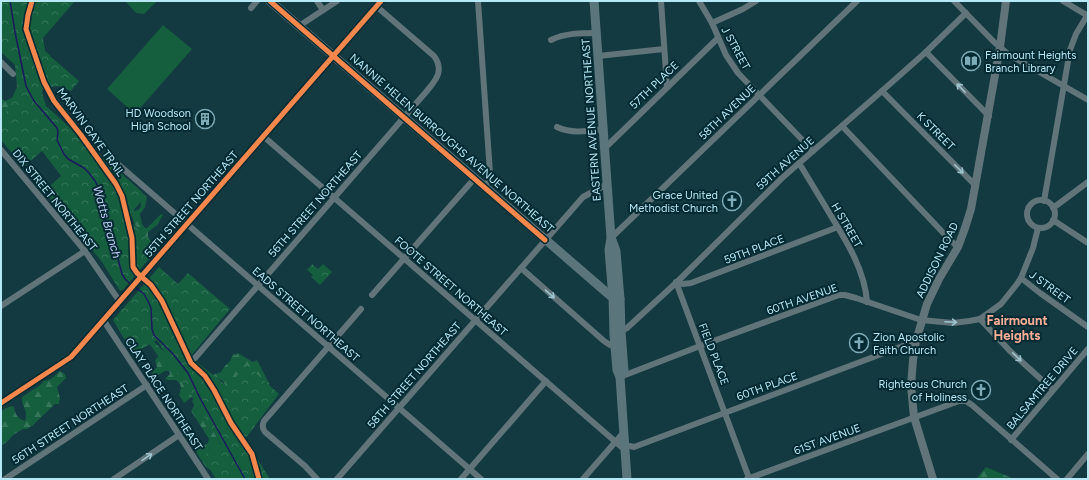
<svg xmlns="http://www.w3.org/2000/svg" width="1089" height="480" viewBox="0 0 1089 480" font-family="Figtree,sans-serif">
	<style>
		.forest { fill: url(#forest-firs) }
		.park { fill: url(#park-crowns) }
		.pitch { fill: #155e3e }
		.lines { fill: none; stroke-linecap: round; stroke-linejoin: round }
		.stream { stroke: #1a1a5d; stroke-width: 1.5 }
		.minor { stroke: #607479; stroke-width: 6 }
		.tertiary { stroke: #607479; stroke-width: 8 }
		.secondary { stroke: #5b757c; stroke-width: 9 }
		.cycleway-casing { stroke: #042a32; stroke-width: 8 }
		.cycleway { stroke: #f5874c; stroke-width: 5 }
		.oneway { stroke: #9cc5d0 }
		.labels { text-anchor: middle; stroke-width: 4; stroke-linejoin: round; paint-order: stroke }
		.street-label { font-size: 11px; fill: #b6e8f6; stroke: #042a32 }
		.poi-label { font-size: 11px; fill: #b6e8f6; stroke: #042a32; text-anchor: end }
		.water-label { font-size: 12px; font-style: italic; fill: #c5cdf9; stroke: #042a32 }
		.quarter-label { font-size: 13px; font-weight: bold; fill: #feae97; stroke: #042a32 }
	</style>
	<defs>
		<pattern id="forest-firs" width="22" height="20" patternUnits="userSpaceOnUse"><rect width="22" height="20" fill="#155e3e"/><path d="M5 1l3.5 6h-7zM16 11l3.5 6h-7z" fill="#35755a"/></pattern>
		<pattern id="park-crowns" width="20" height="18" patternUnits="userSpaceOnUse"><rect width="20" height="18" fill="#155e3e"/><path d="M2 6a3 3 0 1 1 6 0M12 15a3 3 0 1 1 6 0" fill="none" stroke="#35755a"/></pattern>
	</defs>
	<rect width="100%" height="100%" fill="#133941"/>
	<g class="forest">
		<polygon points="19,97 1,136 1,98 5,101 11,98"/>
		<polygon points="141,193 144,194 147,198 145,207 140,214 142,224 145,228 147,228 161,214 163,215 157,225 148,232 148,236 152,245 135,225 130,212 132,211 134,211 138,210 141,207 140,195"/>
		<polygon points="121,309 125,310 156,344 170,357 207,418 221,445 213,472 206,467 196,452 198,449 208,443 209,439 191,411 194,406 194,404 192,402 194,398 192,397 184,403 179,395 181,388 180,384 176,380 168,380 165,379 170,374 169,371 165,371 153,378 150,377 150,375 157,367 155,360 158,357 158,356 151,346 120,313"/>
		<path d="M238,353L253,362L257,360L269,383V386L255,421L254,428L249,433L235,387L225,386C225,379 217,380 213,375L221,372L224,367L230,361L233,354L236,355Z"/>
		<path d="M60,371L65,374L66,378L57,387L60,398L59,404H55L32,426L27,429H23L13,435L8,441L1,446V412L4,409L11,406L14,407C15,414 18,419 25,421C29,409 21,408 22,397L40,385L44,381L51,379Z"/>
		<polygon points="986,467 1014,479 976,479"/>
	</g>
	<g class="park">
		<polygon points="1,1 75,1 43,38 45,51 50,55 50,56 79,81 71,91 59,86 43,88 42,93 46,106 142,192 144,198 127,218 158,248 123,290 120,291 102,262 44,191 61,176 42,151 24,167 1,140 1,117 5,114 17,87 15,65 1,52"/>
		<polygon points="312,264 318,269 323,264 332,272 320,285 311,277 313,275 307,270"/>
		<polygon points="159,267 178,284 188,273 230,309 190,357 227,386 247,365 279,394 245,439 270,479 216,479 202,457 221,444 157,340 133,354 113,320"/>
	</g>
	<g class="pitch">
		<polygon points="125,1 157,1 144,14 136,13"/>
		<polygon points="163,25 192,49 135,114 107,89"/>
	</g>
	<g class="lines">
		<g class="stream">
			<polyline points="10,1 15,32 26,86 34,101 57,128 58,132 57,140 64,154 68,159 84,168 89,173 95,181 100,190 102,198 104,214 109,235 117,255 122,274 126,280 132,285"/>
			<polyline points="135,287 144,294 148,301 151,308 152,329 154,335 173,354 188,373 200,398 245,479"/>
		</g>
		<g class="minor">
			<polyline points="317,1 323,10"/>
			<polyline points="478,1 490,173 488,181 484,187"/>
			<polyline points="661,1 667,87"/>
			<polyline points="699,1 712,23 726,55 738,73 813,151"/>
			<polyline points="954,1 994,42 1008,54 1088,100"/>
			<polyline points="1063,1 1088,16"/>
			<polyline points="251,8 257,1"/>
			<polyline points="712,23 743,9 756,1"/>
			<polyline points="299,26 337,1"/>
			<path d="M551,40C565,33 581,33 597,33"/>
			<polyline points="926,52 989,116"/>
			<polyline points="598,56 664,49"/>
			<polyline points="1,62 13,74"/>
			<polyline points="882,91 976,186"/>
			<polyline points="842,126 950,240 958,247"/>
			<path d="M557,127C571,134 588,131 603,129"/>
			<polyline points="263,136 625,450"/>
			<polyline points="605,148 718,38"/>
			<polyline points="1,150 85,251 120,302"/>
			<path d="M799,163C810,181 821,199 831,216C847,242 865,271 867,302"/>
			<polyline points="119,165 481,479"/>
			<circle cx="1041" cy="214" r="14"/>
			<polyline points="1044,201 1070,50 1076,34 1088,14"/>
			<polyline points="1053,208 1088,182"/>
			<polyline points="1053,220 1088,243"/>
			<polyline points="611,238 857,1"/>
			<polyline points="521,268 604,341 610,345 615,346"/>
			<polyline points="1021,278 1040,293 1088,327"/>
			<polyline points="676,282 749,478"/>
			<polyline points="676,282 683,284 691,283 838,227"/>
			<polyline points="372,295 474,179"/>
			<polyline points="1,306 85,251"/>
			<polyline points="980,319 1010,351 1053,390"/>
			<polyline points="104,321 208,479"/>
			<polyline points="621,331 627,328 678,281 782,178 882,91 926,52 966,13"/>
			<path d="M195,358L426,92C435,81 445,71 434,56L376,6"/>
			<polyline points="620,377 700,346 839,295 845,295 856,298 921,320 953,323 969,321 980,319 1001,304 1017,284 1021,278 1033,248 1038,228"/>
			<polyline points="1,403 62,363 71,357 79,348 381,1"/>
			<polyline points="1011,440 1088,349"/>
			<polyline points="625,445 634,447 916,341"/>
			<polyline points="5,479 147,385"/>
			<polyline points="114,479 179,435"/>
			<path d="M317,479L305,466L265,432C262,428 262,425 264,421L361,309"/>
			<polyline points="337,479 583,197 607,184"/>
			<polyline points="461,479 546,381"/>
			<polyline points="583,479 624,432"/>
			<polyline points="747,479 959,401 966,401 972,405 1057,479"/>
			<polyline points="1067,479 1088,454"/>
		</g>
		<polyline class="tertiary" points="933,479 914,417 911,386 913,360 916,341 927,304 939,279 958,247 965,228 971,209 1000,47 1006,1"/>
		<g class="secondary">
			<polyline points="270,1 606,292 612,297 620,299"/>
			<polyline points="594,1 611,238 609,250 613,298 614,335 617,370 620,377 627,479"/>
			<polyline points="612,240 616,251 620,299 621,331 624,371 620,377"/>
		</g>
		<g class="cycleway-casing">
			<g id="cycleway">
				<polyline points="32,1 28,15 26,29 44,82 54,101 81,135 116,184 122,196 132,238 133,267 137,273 151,285 162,301 191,363 205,376 214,390 231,423 252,454 259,479"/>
				<polyline points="270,1 545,240"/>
				<polyline points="1,403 62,363 71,357 79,348 381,1"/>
			</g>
		</g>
		<use href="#cycleway" class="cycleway"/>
	</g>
	<defs><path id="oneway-shaft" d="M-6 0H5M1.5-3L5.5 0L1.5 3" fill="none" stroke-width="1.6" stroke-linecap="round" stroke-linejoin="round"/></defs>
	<g class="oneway">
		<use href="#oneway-shaft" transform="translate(961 88) rotate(-134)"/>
		<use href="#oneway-shaft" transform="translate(959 169) rotate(45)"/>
		<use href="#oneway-shaft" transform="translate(550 294) rotate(41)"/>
		<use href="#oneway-shaft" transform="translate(951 322) rotate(3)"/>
		<use href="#oneway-shaft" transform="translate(1017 357) rotate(44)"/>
		<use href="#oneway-shaft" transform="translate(147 457) rotate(-34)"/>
	</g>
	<defs>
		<g id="library-ring" transform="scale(1)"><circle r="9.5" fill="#042a32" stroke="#7dabb7" stroke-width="1.5"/><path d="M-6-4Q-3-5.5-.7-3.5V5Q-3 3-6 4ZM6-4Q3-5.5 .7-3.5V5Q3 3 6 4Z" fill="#7dabb7"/></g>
		<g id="building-ring" transform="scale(1)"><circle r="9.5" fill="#042a32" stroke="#7dabb7" stroke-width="1.5"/><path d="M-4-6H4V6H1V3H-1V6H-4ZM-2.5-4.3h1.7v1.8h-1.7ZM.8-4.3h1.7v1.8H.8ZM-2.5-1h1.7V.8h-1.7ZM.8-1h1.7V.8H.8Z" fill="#7dabb7"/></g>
		<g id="church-ring" transform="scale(1)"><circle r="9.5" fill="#042a32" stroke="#7dabb7" stroke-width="1.5"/><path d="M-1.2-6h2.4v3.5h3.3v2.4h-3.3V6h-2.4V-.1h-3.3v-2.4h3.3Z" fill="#7dabb7"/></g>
	</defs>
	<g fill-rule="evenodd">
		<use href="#library-ring" x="971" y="61"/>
		<use href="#building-ring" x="205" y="119"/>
		<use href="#church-ring" x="732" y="201"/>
		<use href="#church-ring" x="859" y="343"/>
		<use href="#church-ring" x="981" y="390"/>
	</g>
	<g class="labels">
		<g class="street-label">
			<text transform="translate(736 48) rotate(61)" y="4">J STREET</text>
			<text transform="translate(654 85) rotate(-44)" y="4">57TH PLACE</text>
			<text transform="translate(727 112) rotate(-44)" y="4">58TH AVENUE</text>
			<text transform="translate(591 120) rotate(-94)" y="4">EASTERN AVENUE NORTHEAST</text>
			<text transform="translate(936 131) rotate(45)" y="4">K STREET</text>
			<text transform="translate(91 132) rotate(54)" y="4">MARVIN GAYE TRAIL</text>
			<text transform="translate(452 143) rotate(41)" y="4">NANNIE HELEN BURROUGHS AVENUE NORTHEAST</text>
			<text transform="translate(785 163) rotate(-42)" y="4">59TH AVENUE</text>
			<text transform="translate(55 200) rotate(51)" y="4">DIX STREET NORTHEAST</text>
			<text transform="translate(191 204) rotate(-49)" y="4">55TH STREET NORTHEAST</text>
			<text transform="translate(315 204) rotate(-49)" y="4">56TH STREET NORTHEAST</text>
			<text transform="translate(847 225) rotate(60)" y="4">H STREET</text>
			<text transform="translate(754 249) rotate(-21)" y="4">59TH PLACE</text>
			<text transform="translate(937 260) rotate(-64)" y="4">ADDISON ROAD</text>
			<text transform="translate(451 286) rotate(41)" y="4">FOOTE STREET NORTHEAST</text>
			<text transform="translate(1050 287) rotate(36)" y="4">J STREET</text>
			<text transform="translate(802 299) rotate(-19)" y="4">60TH AVENUE</text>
			<text transform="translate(306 314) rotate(41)" y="4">EADS STREET NORTHEAST</text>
			<text transform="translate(714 354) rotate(69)" y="4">FIELD PLACE</text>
			<text transform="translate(414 375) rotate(-49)" y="4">58TH STREET NORTHEAST</text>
			<text transform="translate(767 386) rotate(-20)" y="4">60TH PLACE</text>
			<text transform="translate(1042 388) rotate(-50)" y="4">BALSAMTREE DRIVE</text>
			<text transform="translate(164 394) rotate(57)" y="4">CLAY PLACE NORTHEAST</text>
			<text transform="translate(70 424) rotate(-33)" y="4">56TH STREET NORTHEAST</text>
			<text transform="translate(827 439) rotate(-20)" y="4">61ST AVENUE</text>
		</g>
		<g class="poi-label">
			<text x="985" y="59" text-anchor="start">Fairmount Heights<tspan x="985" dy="13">Branch Library</tspan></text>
			<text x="191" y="117">HD Woodson<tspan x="191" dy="13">High School</tspan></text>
			<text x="718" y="199">Grace United<tspan x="718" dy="13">Methodist Church</tspan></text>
			<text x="873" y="341" text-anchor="start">Zion Apostolic<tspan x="873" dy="13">Faith Church</tspan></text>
			<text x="967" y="388">Righteous Church<tspan x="967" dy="13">of Holiness</tspan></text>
		</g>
		<g class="water-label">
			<text transform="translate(107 222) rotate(74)" y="4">Watts Branch</text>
		</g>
		<g class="quarter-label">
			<text x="1017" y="325">Fairmount<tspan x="1017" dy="15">Heights</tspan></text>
		</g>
	</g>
	<rect width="1089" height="480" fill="none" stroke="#b6e8f6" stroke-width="4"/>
</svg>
